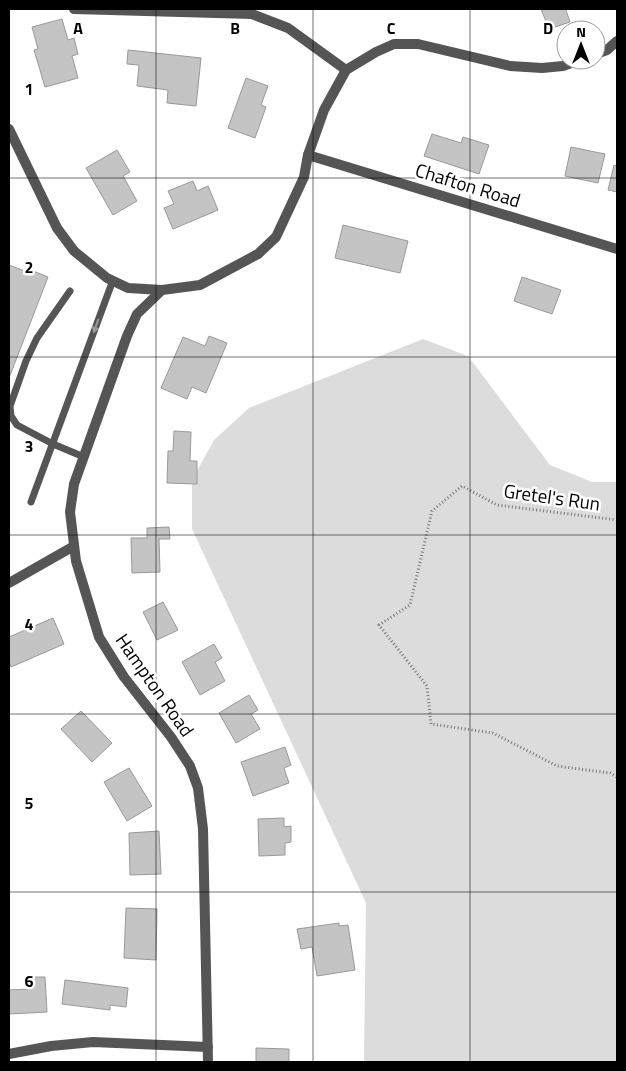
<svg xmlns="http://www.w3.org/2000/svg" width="626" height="1071" viewBox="0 0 626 1071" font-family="'Titillium Web',sans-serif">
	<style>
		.green { fill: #dcdcdc }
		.building { fill: #c4c4c4; stroke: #999 }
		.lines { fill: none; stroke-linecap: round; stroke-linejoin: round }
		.path { stroke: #777; stroke-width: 3; stroke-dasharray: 1 2.5; stroke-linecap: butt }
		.service { stroke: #555; stroke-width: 7 }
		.minor { stroke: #555; stroke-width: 10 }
		.tertiary { stroke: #555; stroke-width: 10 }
		.oneway { fill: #999 }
		.grid { fill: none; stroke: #000; stroke-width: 1; stroke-opacity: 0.55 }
		.labels { text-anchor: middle; stroke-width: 5; stroke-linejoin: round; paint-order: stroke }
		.street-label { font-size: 19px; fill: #000; stroke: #fff }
		.grid-label { font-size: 16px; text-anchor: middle; font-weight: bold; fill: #000; stroke: #fff; stroke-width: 5; stroke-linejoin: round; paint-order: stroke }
	</style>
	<rect width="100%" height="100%" fill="#fff"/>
	<polygon class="green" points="423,339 468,356 550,465 592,482 617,482 617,1062 364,1062 366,903 192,529 192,480 214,440 249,408"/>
	<g class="building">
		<polygon points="541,9 568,9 566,10 570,22 549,29"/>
		<polygon points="62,19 68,40 74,38 78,54 72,56 78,78 45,87 34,50 38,49 32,27"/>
		<polygon points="128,50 201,58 196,106 167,103 168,90 137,86 139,65 127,64"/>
		<polygon points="246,78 268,86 261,105 266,107 255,138 228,128"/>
		<polygon points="432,134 461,143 463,137 489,145 479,174 424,156"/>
		<polygon points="571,147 605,154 598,183 565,176"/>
		<polygon points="117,150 130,172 123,176 137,201 113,215 86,168"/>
		<polygon points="614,165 617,166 617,192 608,190"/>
		<polygon points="193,181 197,191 208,186 218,210 173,229 164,208 174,204 168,191"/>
		<polygon points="343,225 408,241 400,273 335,258"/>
		<polygon points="9,265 27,272 28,269 48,277 9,378"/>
		<polygon points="522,277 561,290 552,314 514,301"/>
		<polygon points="209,336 227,343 206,393 192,387 187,399 161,388 183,337 205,346"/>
		<polygon points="174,431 191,432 190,461 197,461 197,484 167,483 168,451 173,451"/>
		<polygon points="169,527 170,539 159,539 160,572 132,573 131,538 147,538 147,528"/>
		<polygon points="163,602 178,630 157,640 143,612"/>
		<polygon points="53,618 64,644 11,667 9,661 9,637"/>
		<polygon points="214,644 222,658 215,662 225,681 200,695 182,662"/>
		<polygon points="249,695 258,710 251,714 260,729 236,743 219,713"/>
		<polygon points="81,711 112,743 92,762 61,729"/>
		<polygon points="285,747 291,765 284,768 289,783 253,796 241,762"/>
		<polygon points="129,768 152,806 127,821 104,782"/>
		<polygon points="284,818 284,827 291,826 291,842 285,843 285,855 259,856 258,819"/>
		<polygon points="159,831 161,874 130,875 129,833"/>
		<polygon points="126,908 157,909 156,960 124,958"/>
		<polygon points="339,923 339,926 348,925 355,970 317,976 312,947 301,949 297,929"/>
		<polygon points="31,977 45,977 47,1012 9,1014 9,990 31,989"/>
		<polygon points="65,980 128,988 126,1007 110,1005 110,1010 62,1004"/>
		<polygon points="256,1048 289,1049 289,1062 256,1062"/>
	</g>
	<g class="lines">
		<polyline class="path" points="617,520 497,505 462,486 432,511 410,605 379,625 427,686 431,724 493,733 557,766 610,773 617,777"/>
		<g class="service">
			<polyline points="70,291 37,338 26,361 10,406 11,416 17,425 53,444 84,457"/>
			<polyline points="31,502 113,280"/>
		</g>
		<g class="minor">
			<polyline points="74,9 252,14 288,28 346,70"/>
			<polyline points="308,155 617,249"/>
			<polyline points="9,583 74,546"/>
			<polyline points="9,1054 51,1046 93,1042 208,1047"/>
		</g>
		<g class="tertiary">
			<polyline points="596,54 607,50 617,41"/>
			<polyline points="9,129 57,228 74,251 107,278 128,288 162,290 200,285 258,254 276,237 304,177 308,155 324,110 346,70 376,52 394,44 418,44 510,66 542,68 563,66 579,60"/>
			<polyline points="162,290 137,314 127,336 74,484 70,512 76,561 99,637 124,677 171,737 190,766 198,788 203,829 208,1062"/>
		</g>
	</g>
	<defs><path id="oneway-solid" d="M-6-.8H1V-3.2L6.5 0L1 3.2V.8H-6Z" transform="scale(1.25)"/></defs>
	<use class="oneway" href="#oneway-solid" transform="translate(96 326) rotate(110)"/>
	<path class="grid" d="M156,9V1062M313,9V1062M470,9V1062M9,178H617M9,357H617M9,535H617M9,714H617M9,892H617"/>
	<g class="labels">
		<g class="street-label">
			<text transform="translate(468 185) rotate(17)" y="7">Chafton Road</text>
			<text transform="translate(552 497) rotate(8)" y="7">Gretel's Run</text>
			<text transform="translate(155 685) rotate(55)" y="7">Hampton Road</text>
		</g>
	</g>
	<g class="grid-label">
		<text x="78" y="34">A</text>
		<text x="235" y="34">B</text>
		<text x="391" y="34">C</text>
		<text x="548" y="34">D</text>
		<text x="29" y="95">1</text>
		<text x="29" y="273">2</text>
		<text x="29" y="452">3</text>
		<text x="29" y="630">4</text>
		<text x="29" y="809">5</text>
		<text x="29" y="987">6</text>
	</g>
	<rect width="626" height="1071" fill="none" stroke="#000000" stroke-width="20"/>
	<g transform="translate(581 45)"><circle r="24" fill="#ffffff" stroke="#999999"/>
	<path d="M0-4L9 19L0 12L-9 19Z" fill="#000000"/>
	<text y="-8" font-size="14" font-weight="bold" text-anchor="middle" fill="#000000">N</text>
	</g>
</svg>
